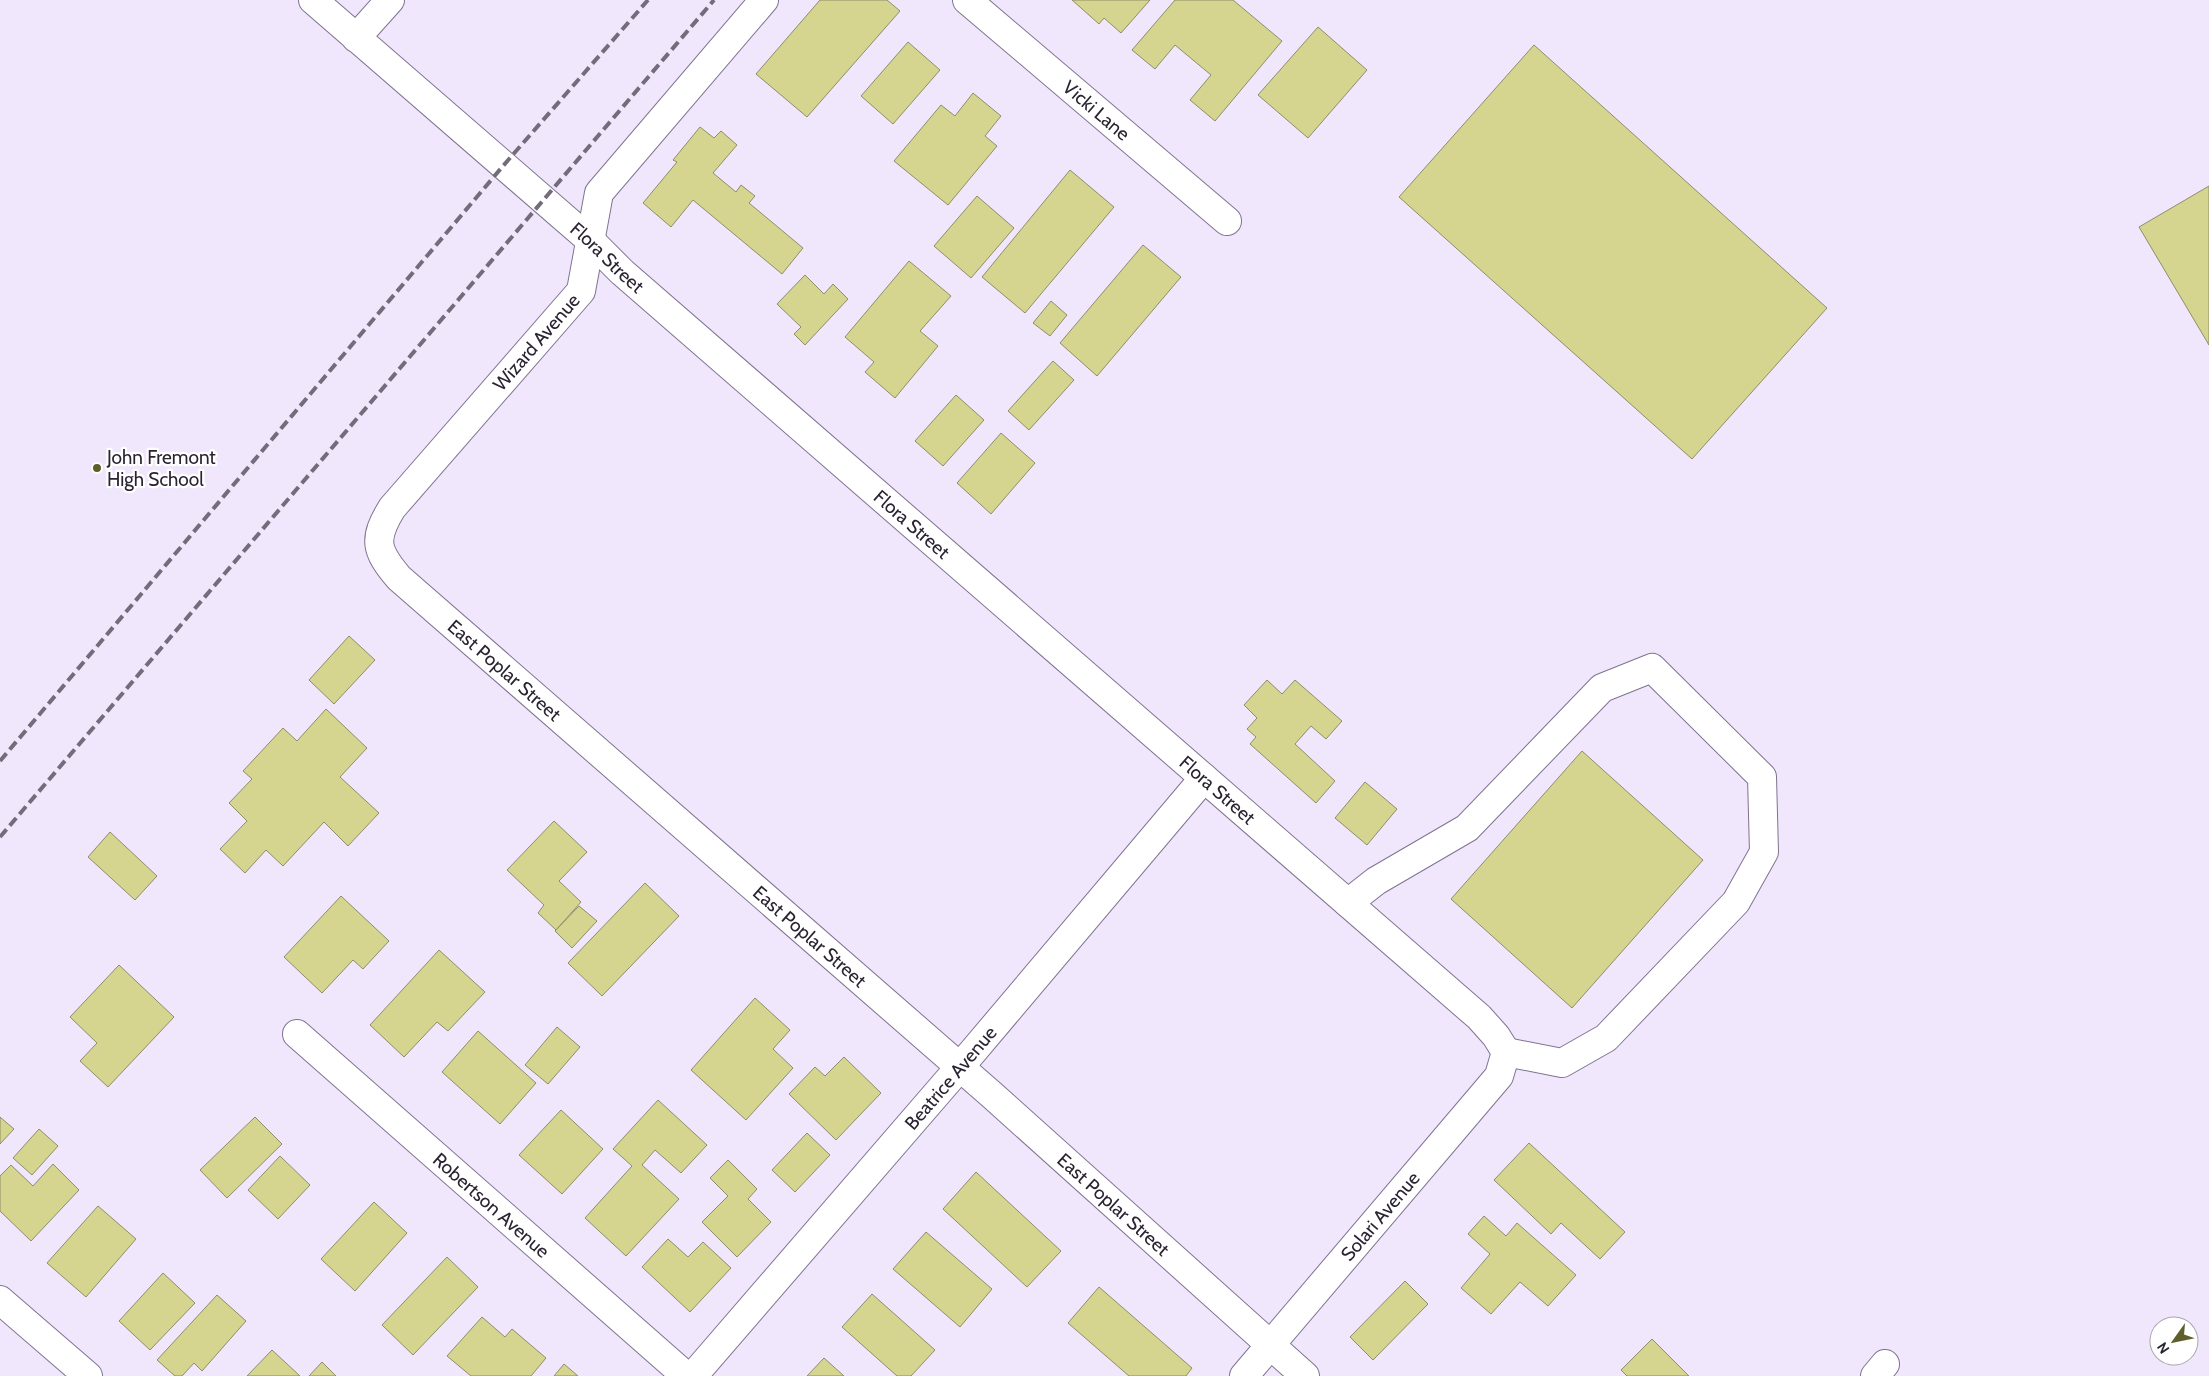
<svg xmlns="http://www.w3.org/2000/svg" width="2209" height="1376" viewBox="0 0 2209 1376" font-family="Cabin,sans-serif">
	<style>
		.building { fill: #d6d58f; stroke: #8d8d6b }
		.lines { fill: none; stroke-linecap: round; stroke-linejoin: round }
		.minor-casing { stroke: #807391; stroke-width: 30 }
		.minor { stroke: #fff; stroke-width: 28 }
		.rail { stroke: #736c7b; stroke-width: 4; stroke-dasharray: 10 5; stroke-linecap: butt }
		.poi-dot { fill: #605e2b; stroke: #fff; stroke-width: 2 }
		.labels { text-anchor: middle; stroke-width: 4.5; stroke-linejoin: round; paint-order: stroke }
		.street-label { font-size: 19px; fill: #2a2431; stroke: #fff }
		.poi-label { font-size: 19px; fill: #2a2431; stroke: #fff; text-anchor: start }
	</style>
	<rect width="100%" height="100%" fill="#f0e7fc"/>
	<g class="building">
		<polygon points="820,0 887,0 900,11 807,117 756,74"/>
		<polygon points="1072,0 1150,0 1121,33 1104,18 1099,24"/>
		<polygon points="1175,0 1233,0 1282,41 1215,121 1190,100 1211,75 1175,45 1155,69 1132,50"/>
		<polygon points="1318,27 1367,70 1308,138 1258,95"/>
		<polygon points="908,42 940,70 893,124 861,96"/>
		<polygon points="1534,45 1827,308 1692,459 1399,197"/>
		<polygon points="973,93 1001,116 985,136 997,146 948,205 894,161 941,105 955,116"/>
		<polygon points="700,127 714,138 721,131 737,145 713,173 736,192 741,185 755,196 749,203 803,248 782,274 693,200 671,227 643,203 677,162 673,160"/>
		<polygon points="1070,170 1114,207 1025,313 982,277"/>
		<polygon points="2209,186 2209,345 2139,227"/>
		<polygon points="977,196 1014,228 971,278 934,246"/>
		<polygon points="1143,245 1181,277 1097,376 1060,343"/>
		<polygon points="909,261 951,296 920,331 938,346 895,398 865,372 874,362 845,337"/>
		<polygon points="805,275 824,294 833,284 848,299 805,345 794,334 801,327 777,304"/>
		<polygon points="1051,301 1067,315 1050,336 1033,323"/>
		<polygon points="1053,361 1074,380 1029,430 1008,411"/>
		<polygon points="956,395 984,420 943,466 915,441"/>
		<polygon points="1001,433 1035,463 991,514 957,483"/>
		<polygon points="349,636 375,660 334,704 309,680"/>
		<polygon points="1267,680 1282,694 1295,680 1342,721 1326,739 1311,726 1295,744 1335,781 1316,803 1250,744 1256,737 1247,729 1257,718 1244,705"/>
		<polygon points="326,709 367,748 340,777 379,813 348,846 324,822 283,866 266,850 245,873 220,849 247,821 229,803 252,779 243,771 283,728 297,741"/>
		<polygon points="1582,751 1703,860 1572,1008 1451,899"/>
		<polygon points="1365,782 1397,809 1367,845 1335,818"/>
		<polygon points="554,821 587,852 559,881 581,902 556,930 538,913 544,905 507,870"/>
		<polygon points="110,832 157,876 135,900 88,857"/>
		<polygon points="645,883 679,916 602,996 568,963"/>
		<polygon points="341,896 389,941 363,969 353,960 322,993 284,957"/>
		<polygon points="579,906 597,921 572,948 555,931"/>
		<polygon points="439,950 485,992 448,1031 437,1022 404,1057 370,1025"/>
		<polygon points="119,965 174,1017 108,1087 80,1061 97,1043 70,1017"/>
		<polygon points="755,998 790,1030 773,1049 793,1068 746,1120 691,1070"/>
		<polygon points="557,1027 580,1047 548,1084 525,1065"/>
		<polygon points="478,1031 536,1083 500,1124 442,1072"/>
		<polygon points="844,1057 881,1093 836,1140 789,1094 815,1067 825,1076"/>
		<polygon points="658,1100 707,1145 681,1173 655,1150 642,1165 679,1199 626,1256 585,1218 632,1166 613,1149"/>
		<polygon points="561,1110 603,1149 562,1194 519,1155"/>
		<polygon points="0,1117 14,1129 0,1144"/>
		<polygon points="255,1117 282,1144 227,1198 200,1170"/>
		<polygon points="39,1129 58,1146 32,1175 13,1158"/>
		<polygon points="807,1133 830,1155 795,1192 772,1170"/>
		<polygon points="1529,1143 1625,1232 1600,1259 1561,1223 1551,1234 1494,1180"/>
		<polygon points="280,1156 310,1185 278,1219 248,1190"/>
		<polygon points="728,1160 757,1189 748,1199 771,1222 737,1257 702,1222 728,1196 710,1178"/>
		<polygon points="53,1164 79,1190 31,1241 0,1211 0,1176 11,1165 33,1186"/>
		<polygon points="976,1172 1061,1251 1027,1287 943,1209"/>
		<polygon points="374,1202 407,1233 355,1291 321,1259"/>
		<polygon points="98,1206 136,1239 86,1297 47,1263"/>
		<polygon points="1484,1216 1506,1236 1517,1223 1576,1275 1548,1306 1520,1282 1491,1314 1461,1288 1490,1254 1468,1234"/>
		<polygon points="926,1232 992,1289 960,1327 893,1269"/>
		<polygon points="668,1239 688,1257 703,1242 731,1268 690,1312 642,1267"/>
		<polygon points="447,1257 478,1287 413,1355 382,1325"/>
		<polygon points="163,1273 195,1303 150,1350 119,1321"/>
		<polygon points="1405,1281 1428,1304 1373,1360 1350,1337"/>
		<polygon points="1099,1287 1192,1368 1186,1376 1129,1376 1068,1323"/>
		<polygon points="872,1294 935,1350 911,1376 897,1376 842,1327"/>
		<polygon points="217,1295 246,1321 202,1371 194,1363 182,1376 175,1376 157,1360"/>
		<polygon points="482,1317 505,1337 512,1329 546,1358 531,1376 471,1376 447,1356"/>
		<polygon points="1652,1339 1689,1376 1627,1376 1621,1370"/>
		<polygon points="272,1350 300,1376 247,1376"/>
		<polygon points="824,1358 844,1376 807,1376"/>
		<polygon points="322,1362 336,1376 309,1376"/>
		<polygon points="564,1364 578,1376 554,1376"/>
	</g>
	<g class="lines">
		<g class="minor-casing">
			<g id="minor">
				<path id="s1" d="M313,0L591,241L622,272L1479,1017L1496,1036L1506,1052"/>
				<path id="s2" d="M764,0L599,193L581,291L392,508C373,539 375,550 399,578L992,1095L1305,1376"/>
				<path id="s3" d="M967,0L1227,221"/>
				<polyline points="356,38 390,0"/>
				<polyline points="1348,903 1376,881 1467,828 1602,688 1652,668 1762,777 1764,852 1736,902 1606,1038 1562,1063 1506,1052"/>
				<path id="s4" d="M297,1034L686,1376"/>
				<polyline points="0,1300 88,1376"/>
				<path id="s5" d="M693,1376L959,1068L1204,778"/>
				<path id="s6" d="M1244,1376L1499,1076L1506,1052"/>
				<polyline points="1875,1376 1885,1364"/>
			</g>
		</g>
		<use href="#minor" class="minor"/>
		<g class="rail">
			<polyline points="0,761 503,166 648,0"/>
			<polyline points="0,837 714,0"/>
		</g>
	</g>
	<circle class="poi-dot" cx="97" cy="468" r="5"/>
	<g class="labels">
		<g class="street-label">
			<text dy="7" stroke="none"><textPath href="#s3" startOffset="170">Vicki Lane</textPath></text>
			<text dy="7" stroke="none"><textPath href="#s1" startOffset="391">Flora Street</textPath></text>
			<text transform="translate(536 342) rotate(-49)" y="7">Wizard Avenue</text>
			<text dy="7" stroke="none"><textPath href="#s1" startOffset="796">Flora Street</textPath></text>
			<text dy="7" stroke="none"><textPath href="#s2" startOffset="860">East Poplar Street</textPath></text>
			<text dy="7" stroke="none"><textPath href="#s1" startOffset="1201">Flora Street</textPath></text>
			<text dy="7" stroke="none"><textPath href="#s2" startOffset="1265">East Poplar Street</textPath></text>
			<text dy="7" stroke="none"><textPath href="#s5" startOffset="394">Beatrice Avenue</textPath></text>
			<text dy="7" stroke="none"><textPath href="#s2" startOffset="1670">East Poplar Street</textPath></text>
			<text dy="7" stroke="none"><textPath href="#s4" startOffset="259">Robertson Avenue</textPath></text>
			<text dy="7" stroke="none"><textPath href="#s6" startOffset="210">Solari Avenue</textPath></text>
		</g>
		<g class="poi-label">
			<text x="107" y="464">John Fremont<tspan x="107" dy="22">High School</tspan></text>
		</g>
	</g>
	<g transform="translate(2174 1341) rotate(237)"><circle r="24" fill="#ffffff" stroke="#aaa7ad"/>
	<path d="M0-4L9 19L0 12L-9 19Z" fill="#605e2b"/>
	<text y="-8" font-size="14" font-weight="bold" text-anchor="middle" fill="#2a2431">N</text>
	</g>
</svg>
